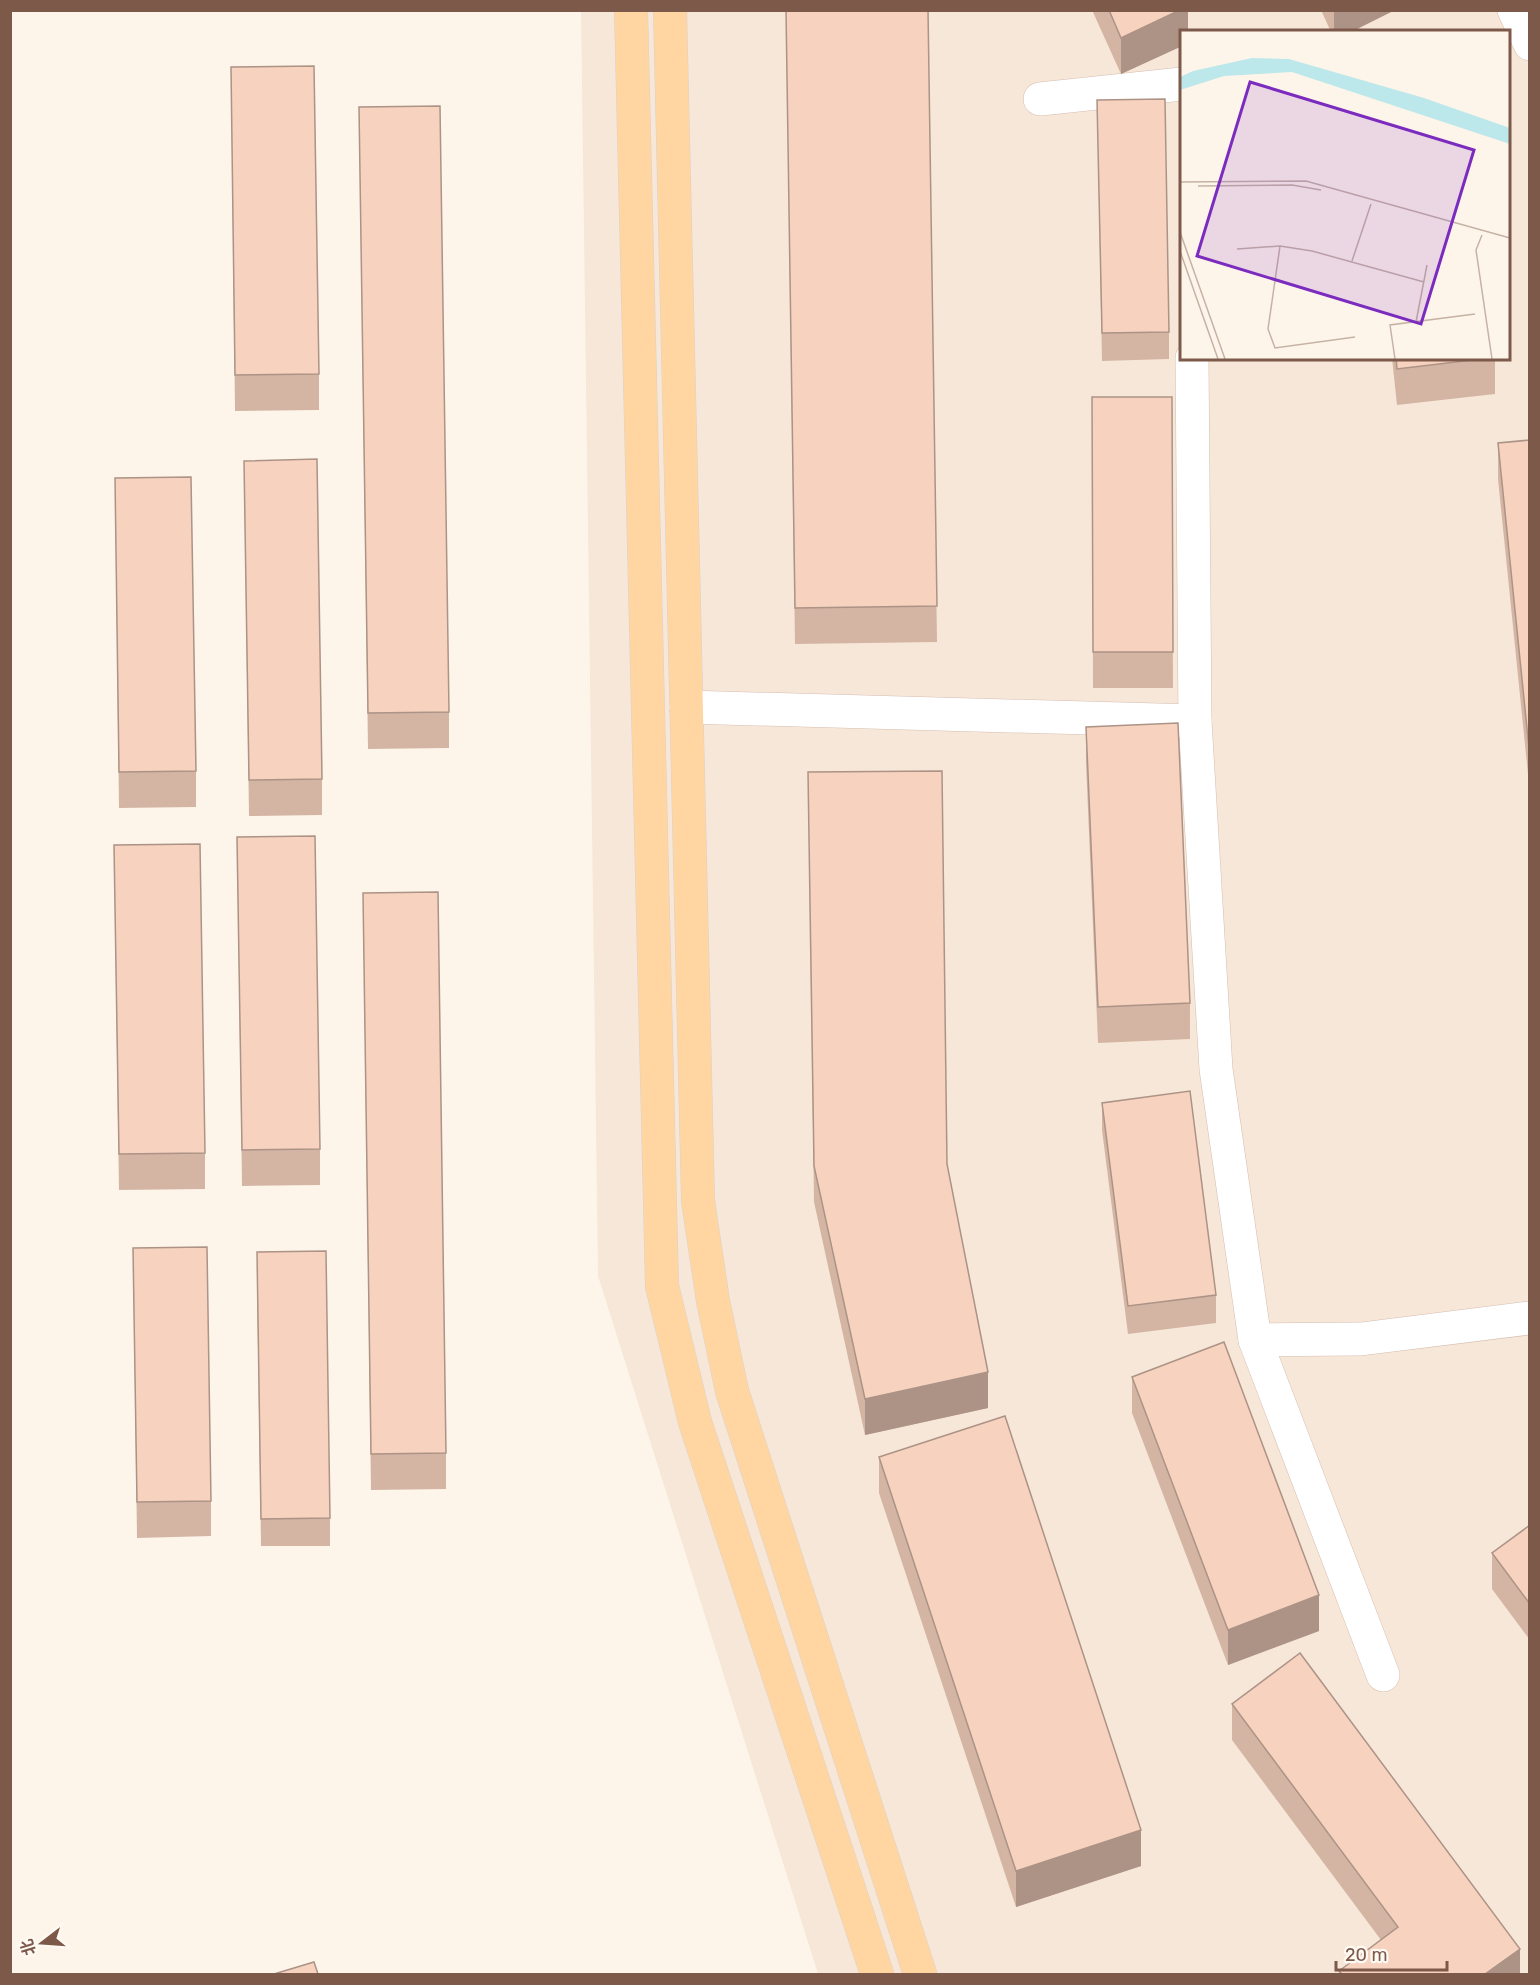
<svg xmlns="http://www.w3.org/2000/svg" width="1540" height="1985" viewBox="0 0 1540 1985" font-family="Rubik,'Noto Sans SC',sans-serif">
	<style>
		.residential { fill: #f7e7d8; fill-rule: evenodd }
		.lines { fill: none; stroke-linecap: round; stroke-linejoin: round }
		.minor-casing { stroke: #d5beb1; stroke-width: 34 }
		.major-casing { stroke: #dbd1cc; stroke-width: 34 }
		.minor { stroke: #fff; stroke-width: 33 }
		.major { stroke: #ffd6a1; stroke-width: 33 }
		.wall { fill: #d4b5a4 }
		.shaded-wall { fill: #ac9386 }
		.building { fill: #f6d2bf; stroke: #ac9386; stroke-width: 1.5 }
		.inset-road { fill: none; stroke: #c6b2a5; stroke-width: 1.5 }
		.view { fill: #7b2cbf; fill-opacity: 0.15; stroke: #7b2cbf; stroke-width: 3 }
		.inset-edge { fill: none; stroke: #7d594a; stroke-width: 3 }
	</style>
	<rect width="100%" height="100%" fill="#fef5ea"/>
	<path class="residential" d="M581,11H1529V1974H818L598,1276ZM1182,32H1508V358H1182Z"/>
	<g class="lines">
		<g class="minor-casing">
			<g id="minor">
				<polyline points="1514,10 1530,44"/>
				<polyline points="1040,99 1182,84"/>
				<polyline points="1192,358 1195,721 1216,1069 1255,1340 1383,1675"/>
				<polyline points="686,707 1195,721"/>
				<polyline points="1255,1340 1361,1339 1530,1318"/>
			</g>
		</g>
		<g class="major-casing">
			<g id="major">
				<polyline points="631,10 662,1286 695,1422 877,1974"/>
				<polyline points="670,10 698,1201 713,1301 732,1391 920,1974"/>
			</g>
		</g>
		<use href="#minor" class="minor"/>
		<use href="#major" class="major"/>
	</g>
	<g class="wall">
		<polygon points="786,10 928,10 937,642 795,644"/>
		<polygon points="1092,10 1188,10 1188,32 1182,32 1182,46 1121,74"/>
		<polygon points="1321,10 1393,10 1393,11 1351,32 1331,32"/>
		<polygon points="231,67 319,374 319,410 235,411"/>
		<polygon points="1097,100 1169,332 1169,359 1102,361"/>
		<polygon points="359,107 449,712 449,748 368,749"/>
		<polygon points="1392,358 1495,358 1495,394 1397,405"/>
		<polygon points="1092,397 1172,397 1173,688 1093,688"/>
		<polygon points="1530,440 1530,794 1498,479 1498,443"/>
		<polygon points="244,461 322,779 322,815 249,816"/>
		<polygon points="115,478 196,771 196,807 119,808"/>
		<polygon points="1086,727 1190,1003 1190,1039 1098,1043 1086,763"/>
		<polygon points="808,772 988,1408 865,1435 814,1202"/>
		<polygon points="237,837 320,1149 320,1185 242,1186"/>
		<polygon points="114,845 205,1153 205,1189 119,1190"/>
		<polygon points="363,893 446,1453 446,1489 371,1490"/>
		<polygon points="1102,1103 1216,1295 1216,1323 1128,1334 1102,1130"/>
		<polygon points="133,1248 211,1501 211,1536 137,1538"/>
		<polygon points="257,1280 330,1518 330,1546 261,1546"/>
		<polygon points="1132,1377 1319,1631 1228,1665 1132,1413"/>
		<polygon points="879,1457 1141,1866 1016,1907 879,1493"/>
		<polygon points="1530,1525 1530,1640 1492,1589 1492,1553"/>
		<polygon points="1232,1704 1520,1974 1339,1974 1339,1971 1381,1940 1232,1740"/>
	</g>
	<g class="shaded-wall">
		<polygon points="1180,10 1188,10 1188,32 1182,32 1182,46 1121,74 1121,38"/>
		<polygon points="1334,10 1393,10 1393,11 1351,32 1334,32"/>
		<polygon points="988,1372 988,1408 865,1435 865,1399"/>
		<polygon points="1319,1595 1319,1631 1228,1665 1228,1630"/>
		<polygon points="1141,1830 1141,1866 1016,1907 1016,1871"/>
		<polygon points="1520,1949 1520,1974 1485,1974"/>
	</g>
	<g class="building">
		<polygon points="786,10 928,10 937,606 795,608"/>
		<polygon points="1109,10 1180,10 1121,38"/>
		<polygon points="314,66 319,374 235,375 231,67"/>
		<polygon points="1165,99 1169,332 1102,333 1097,100"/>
		<polygon points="440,106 449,712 368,713 359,107"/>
		<polygon points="1396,358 1489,358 1397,369"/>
		<polygon points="1092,397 1172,397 1173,652 1093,652"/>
		<polygon points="1530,440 1530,758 1498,443"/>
		<polygon points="317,459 322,779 249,780 244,461"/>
		<polygon points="191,477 196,771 119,772 115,478"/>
		<polygon points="1178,723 1190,1003 1098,1007 1086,727"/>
		<polygon points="942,771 947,1164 988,1372 865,1399 814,1166 808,772"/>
		<polygon points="315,836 320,1149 242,1150 237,837"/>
		<polygon points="200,844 205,1153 119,1154 114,845"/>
		<polygon points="438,892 446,1453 371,1454 363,893"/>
		<polygon points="1190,1091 1216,1295 1128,1306 1102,1103"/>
		<polygon points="207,1247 211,1501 137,1502 133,1248"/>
		<polygon points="326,1251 330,1518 261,1519 257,1252"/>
		<polygon points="1224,1342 1319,1595 1228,1630 1132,1377"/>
		<polygon points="1005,1416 1141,1830 1016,1871 879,1457"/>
		<polygon points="1530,1525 1530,1604 1492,1553"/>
		<polygon points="1300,1653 1520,1949 1485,1974 1342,1974 1339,1971 1398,1927 1232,1704"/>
		<polygon points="314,1962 318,1974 274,1974"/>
	</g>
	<g transform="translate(1180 30)">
		<rect width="330" height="330" fill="#fef5ea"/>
		<path d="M72,28L109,29L244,68L330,98V114L112,42L44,46L0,60V47L13,41Z" fill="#bce7eb"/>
		<path class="inset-road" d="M0,152L126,151L330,208M18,156L112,155L141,160M0,202L45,329M302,205L296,220L312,329M100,216L88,299L95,318L175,307M57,219L100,216L132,221L244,252M0,221L38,329M172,231L191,174M236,292L247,235M215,329L210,295L295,284"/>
		<path class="view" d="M70,52L294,120L241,294L17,226Z"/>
		<rect width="330" height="330" class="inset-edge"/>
	</g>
	<rect width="1540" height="1985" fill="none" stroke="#7d594a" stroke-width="24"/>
	<g transform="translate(42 1943) rotate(253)" stroke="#fff9f3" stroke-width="4.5" paint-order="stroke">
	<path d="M0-4.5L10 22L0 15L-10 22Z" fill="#7d594a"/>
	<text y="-9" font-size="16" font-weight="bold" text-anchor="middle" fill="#7d594a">北</text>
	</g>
	<path d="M1336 1961v9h111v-9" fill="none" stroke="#7d594a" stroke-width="3"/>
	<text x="1345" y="1961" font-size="18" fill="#7d594a" stroke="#fff9f3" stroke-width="4.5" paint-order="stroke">20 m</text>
</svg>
